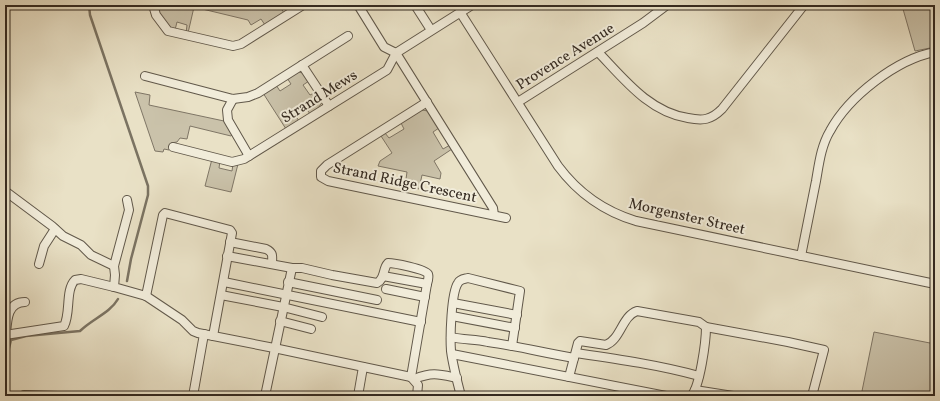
<svg xmlns="http://www.w3.org/2000/svg" width="940" height="401" viewBox="0 0 940 401" font-family="Vollkorn,serif">
	<style>
		.green { fill: #cac2aa; stroke: #7f7666 }
		.lines { fill: none; stroke-linecap: round; stroke-linejoin: round }
		.stream { stroke: #7b7362; stroke-width: 2.5 }
		.street-casing { stroke: #61584a; stroke-width: 10 }
		.street { stroke: #f1ecda; stroke-width: 8 }
		.labels { text-anchor: middle; stroke-width: 4; stroke-linejoin: round; paint-order: stroke }
		.street-label { font-size: 15px; fill: #342a21; stroke: #f1ecda }
	</style>
	<rect width="100%" height="100%" fill="#e9e1c6"/>
	<filter id="stains"><feTurbulence type="fractalNoise" baseFrequency=".005" numOctaves="4"/><feColorMatrix values="0 0 0 0 .2 0 0 0 0 .09 0 0 0 0 .02 0 0 0 .5 -.17"/></filter>
	<radialGradient id="worn" r=".72"><stop offset=".6" stop-color="#630" stop-opacity="0"/><stop offset="1" stop-color="#630" stop-opacity=".3"/></radialGradient>
	<g class="green">
		<polygon points="157,5 279,5 284,13 265,25 261,19 251,25 248,20 194,7 188,33 186,33 187,25 177,22 175,30 166,25 156,7"/>
		<polygon points="897,5 935,5 935,47 915,51 903,9"/>
		<polygon points="299,72 303,73 309,81 303,85 310,95 316,92 320,99 321,104 318,108 310,114 306,108 295,115 299,121 286,129 263,93 276,85 280,91 291,84 287,78"/>
		<polygon points="135,92 150,95 149,105 224,121 233,134 231,136 190,126 187,139 180,138 177,142 171,143 169,150 164,149 163,152 155,151"/>
		<polygon points="422,110 428,111 439,128 433,132 443,149 450,145 452,149 434,161 441,173 440,179 422,175 419,189 405,186 407,172 378,166 380,161 392,153 381,136 385,133 389,138 404,129 401,123"/>
		<polygon points="212,159 220,161 219,168 232,171 233,164 238,164 231,192 205,186"/>
		<polygon points="874,332 935,344 935,396 861,396"/>
	</g>
	<g class="lines">
		<g class="stream">
			<polyline points="89,5 90,15 148,186 148,195 131,259 127,281"/>
			<path d="M5,364L11,340L26,336L80,331C92,319 110,313 118,299"/>
		</g>
		<g class="street-casing">
			<g id="street">
				<polyline points="153,5 156,15 168,31 233,46 241,44 303,5"/>
				<polyline points="358,5 384,47 396,53"/>
				<polyline points="415,5 431,30"/>
				<path d="M460,12L558,166C578,193 603,211 636,221L935,284"/>
				<path d="M598,52C624,79 649,112 688,118C703,121 711,120 722,109L804,5"/>
				<polyline points="396,53 493,208 494,215"/>
				<polyline points="302,65 329,106"/>
				<polyline points="145,76 233,99 248,97 258,93 348,36"/>
				<polyline points="233,99 227,110 228,120 249,156"/>
				<polyline points="427,102 327,165 321,171 321,177 328,181 506,218"/>
				<polyline points="518,102 643,23 667,5"/>
				<polyline points="173,147 232,162 244,159 387,70 396,53 472,5"/>
				<polyline points="5,191 52,226 63,236 81,245 91,255 114,266"/>
				<polyline points="127,200 129,210 114,266 115,275 114,287 146,296 182,320 193,331 198,333 274,348 411,377"/>
				<path d="M230,242L266,249C274,253 272,256 272,264"/>
				<path d="M227,256L292,268H302L332,275L377,283C386,278 382,269 388,263C394,263 425,269 428,274C429,277 428,281 427,284L411,377"/>
				<path d="M801,256C806,231 811,206 816,181C819,164 821,146 830,131C849,96 897,59 935,52"/>
				<polyline points="39,264 44,246 55,229"/>
				<polyline points="383,276 427,284"/>
				<polyline points="224,282 421,322"/>
				<polyline points="288,282 377,300"/>
				<polyline points="386,289 425,297"/>
				<polyline points="221,295 283,307 322,317"/>
				<polyline points="146,296 163,215 165,213 230,230 232,233 213,336"/>
				<polyline points="453,303 517,315"/>
				<polyline points="452,316 515,328"/>
				<polyline points="280,321 311,329"/>
				<polyline points="706,327 788,342 824,350 812,396"/>
				<path d="M5,335L64,326C71,313 65,290 75,280L81,279L114,287"/>
				<path d="M6,335C7,321 7,302 25,302"/>
				<path d="M451,337C463,340 475,339 488,342C517,346 545,353 574,358"/>
				<path d="M576,353C617,359 659,365 699,376"/>
				<polyline points="452,354 666,396"/>
				<polyline points="411,377 418,385 417,396"/>
				<path d="M569,377L578,343L580,341L606,345C621,339 622,316 637,311L699,322L706,327C706,341 700,387 691,396"/>
				<path d="M414,379C433,372 438,374 457,378"/>
				<polyline points="695,390 733,396"/>
				<polyline points="24,395 58,396"/>
				<polyline points="193,396 204,334"/>
				<polyline points="265,396 292,268"/>
				<polyline points="358,396 363,367"/>
				<path d="M461,396C457,381 453,366 451,351C450,338 451,293 458,283C460,279 464,279 468,278L520,291L512,346"/>
			</g>
		</g>
		<use href="#street" class="street"/>
	</g>
	<g class="labels">
		<g class="street-label">
			<text transform="translate(565 56) rotate(-32)" y="5">Provence Avenue</text>
			<text transform="translate(319 96) rotate(-32)" y="5">Strand Mews</text>
			<text transform="translate(405 182) rotate(12)" y="5">Strand Ridge Crescent</text>
			<text transform="translate(687 216) rotate(13)" y="5">Morgenster Street</text>
		</g>
	</g>
	<rect width="940" height="401" fill="none" stroke="#e9e1c6" stroke-width="20"/>
	<rect x="6" y="6" width="928" height="389" fill="none" stroke="#342a21" stroke-width="2"/>
	<rect x="10" y="10" width="920" height="381" fill="none" stroke="#342a21"/>
	<rect width="100%" height="100%" filter="url(#stains)"/>
	<rect width="100%" height="100%" fill="url(#worn)"/>
</svg>
